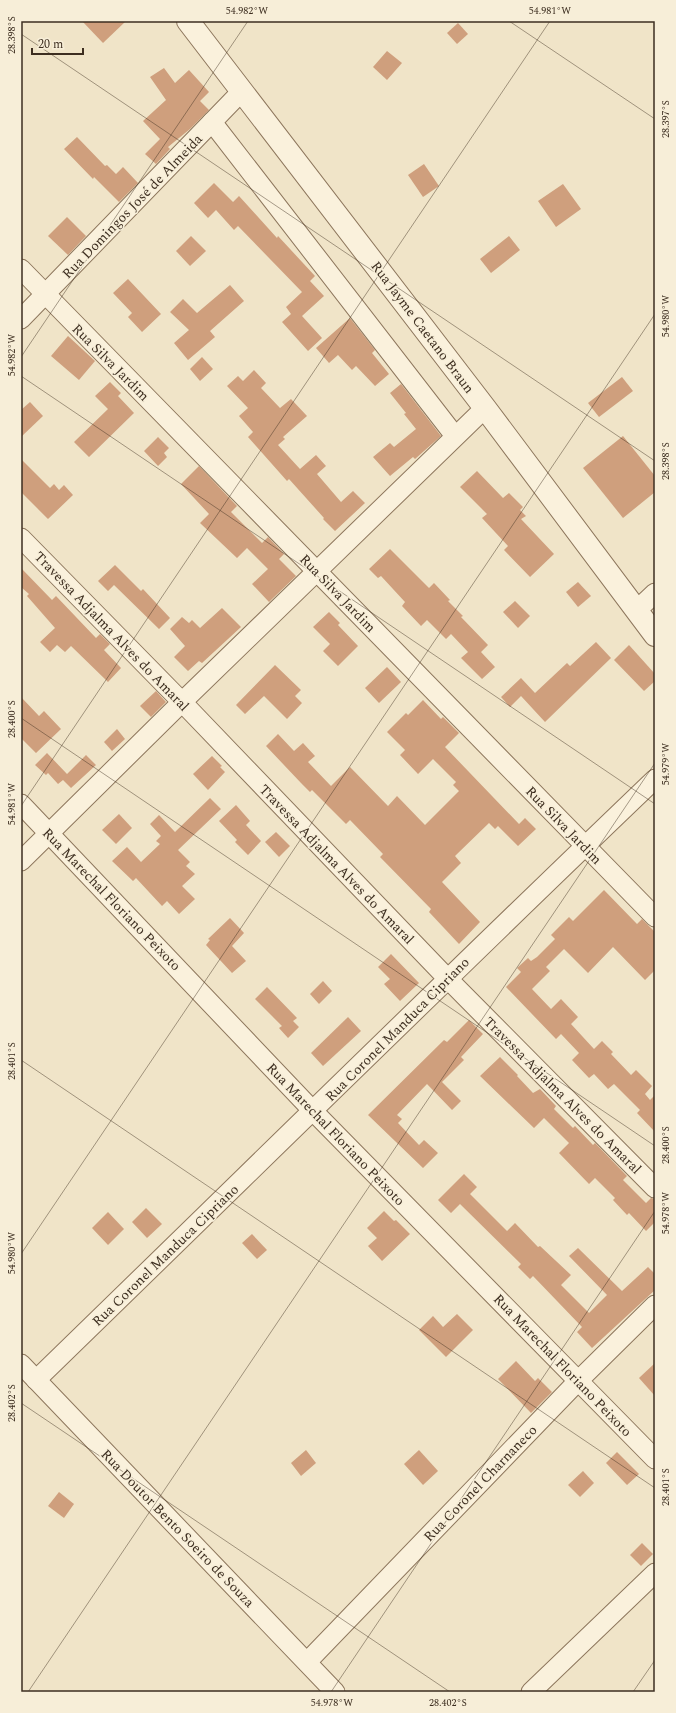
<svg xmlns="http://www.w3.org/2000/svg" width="676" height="1713" viewBox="0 0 676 1713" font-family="Spectral,serif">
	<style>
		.building { fill: #cf9f7d }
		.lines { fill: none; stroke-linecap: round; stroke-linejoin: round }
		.minor-casing { stroke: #8d765c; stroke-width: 21 }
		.tertiary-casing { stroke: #8d765c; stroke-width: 24 }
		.minor { stroke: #faf1dc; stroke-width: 19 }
		.tertiary { stroke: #faf1dc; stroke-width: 22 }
		.ticks { fill: none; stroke: #3d2e20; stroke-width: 1; stroke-opacity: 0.45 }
		.labels { text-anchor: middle; stroke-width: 3; stroke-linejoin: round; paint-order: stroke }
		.street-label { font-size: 14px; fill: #3d2e20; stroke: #f7eed8 }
		.neatline { fill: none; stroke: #3d2e20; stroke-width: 1.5 }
		.ticks-label { font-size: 10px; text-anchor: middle; fill: #3d2e20 }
	</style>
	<rect width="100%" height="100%" fill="#f0e4c8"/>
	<g class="building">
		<polygon points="82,21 126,21 103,43"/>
		<polygon points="458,23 468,34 457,44 447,33"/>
		<polygon points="387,51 402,63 387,80 373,67"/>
		<polygon points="164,68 175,83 189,70 209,92 200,101 209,110 190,129 168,147 170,149 156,164 145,154 160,139 143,121 166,100 150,77"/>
		<polygon points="77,137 105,166 107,165 116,174 123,167 138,183 119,202 94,177 93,179 64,149"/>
		<polygon points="424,164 439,186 423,197 408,175"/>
		<polygon points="214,183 233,202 239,196 277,238 278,236 315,276 310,281 324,296 302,316 322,338 308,351 282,322 291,314 286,307 302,292 238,226 234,230 216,210 208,218 194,203"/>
		<polygon points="563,184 581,209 556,227 538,201"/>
		<polygon points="67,217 86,236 68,255 48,236"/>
		<polygon points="191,236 206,251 190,266 176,251"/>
		<polygon points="509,236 520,250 491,273 480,259"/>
		<polygon points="128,279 161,314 142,332 128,317 132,313 113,293"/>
		<polygon points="230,285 244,301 210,331 215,337 188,360 174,343 189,330 170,312 183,299 197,313"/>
		<polygon points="350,318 375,350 372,353 389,374 375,386 356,366 352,370 338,355 329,363 316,348"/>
		<polygon points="68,336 95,361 79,380 51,356"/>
		<polygon points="202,357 213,369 200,381 190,369"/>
		<polygon points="254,370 266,383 261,388 280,408 291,399 307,416 283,437 285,439 278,445 300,469 316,455 326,466 317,474 341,502 353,491 365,503 335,531 323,519 324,518 289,479 287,481 248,437 253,432 239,416 248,408 227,386 238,376 243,381"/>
		<polygon points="622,377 633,391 599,417 588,403"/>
		<polygon points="110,382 121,393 118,396 134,413 89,457 74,442 108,409 95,396"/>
		<polygon points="401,384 441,436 415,459 413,457 390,476 373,457 390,443 394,447 416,429 404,414 406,413 390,393"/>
		<polygon points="30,402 43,416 21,437 21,410"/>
		<polygon points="623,436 655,476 655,492 623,518 583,468"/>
		<polygon points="158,437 169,448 164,453 167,457 158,466 144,451"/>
		<polygon points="21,459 50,488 54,484 59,490 64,485 73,495 48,519 21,492"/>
		<polygon points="199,466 237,506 231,512 262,543 268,537 284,554 279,559 296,576 269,602 252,584 268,569 247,548 237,558 200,523 209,514 181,484"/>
		<polygon points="477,471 503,498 509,493 523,507 520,510 526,516 521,519 554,554 530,577 504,550 508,546 482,518 487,514 460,487"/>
		<polygon points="390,549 429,588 434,583 450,600 448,601 463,616 461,617 488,645 481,652 495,667 482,679 461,658 468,652 451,634 446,639 427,620 421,626 402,606 405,602 381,576 378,578 369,569"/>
		<polygon points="115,565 141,591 143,589 170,618 159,629 114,585 108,591 98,581"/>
		<polygon points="21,568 52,600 56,596 96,638 100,634 110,644 104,650 121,668 108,682 71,646 65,652 57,645 50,652 40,642 55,628 27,596 29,594 21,587"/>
		<polygon points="578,582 591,596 578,607 566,592"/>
		<polygon points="515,601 530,616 518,628 503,612"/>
		<polygon points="222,608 241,627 202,663 199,661 188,671 174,657 185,646 170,629 182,617 189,623 192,620 200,628"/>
		<polygon points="329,612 340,623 338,625 358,646 338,666 323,651 330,644 313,627"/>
		<polygon points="596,642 611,658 545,722 521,696 510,707 501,697 521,678 535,693 567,663 570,666"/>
		<polygon points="629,645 655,674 655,681 644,691 614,660"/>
		<polygon points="275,665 301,690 295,696 302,703 287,719 264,696 245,714 236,705"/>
		<polygon points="387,667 401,682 379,703 365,688"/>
		<polygon points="156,691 166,702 151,717 140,706"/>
		<polygon points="21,697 39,716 44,711 61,729 36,753 21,738"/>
		<polygon points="423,700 441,719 443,717 459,733 445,747 519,824 525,818 536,829 518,846 498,826 495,829 489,823 455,856 461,863 442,882 480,922 459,944 429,912 431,909 380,857 383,854 350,820 346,824 312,790 310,792 301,783 266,746 278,734 294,751 303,743 315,756 308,762 331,786 350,767 388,806 397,796 425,825 459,791 453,785 456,782 433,759 418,774 400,755 405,750 387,732 406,713 408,715"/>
		<polygon points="117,729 125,739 112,751 104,742"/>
		<polygon points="47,753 67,774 86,755 96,765 71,788 63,780 58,784 48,773 46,775 35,765"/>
		<polygon points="212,756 222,766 220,767 225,772 208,790 193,774"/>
		<polygon points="210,798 221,809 178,850 190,862 186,866 195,874 182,886 195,899 179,914 167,901 162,906 136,878 133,881 112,861 127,847 141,862 160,844 156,841 161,836 150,824 159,815 175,832"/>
		<polygon points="236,805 250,821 246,825 261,841 248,855 235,842 237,840 219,821"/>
		<polygon points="119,814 132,828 116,844 102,830"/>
		<polygon points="276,832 290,846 279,857 265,842"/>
		<polygon points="604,890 637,924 642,919 655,932 655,970 645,980 613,947 588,973 564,949 546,967 550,971 532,989 551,1009 561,999 578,1017 571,1024 594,1049 602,1041 613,1052 611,1054 631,1075 636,1070 652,1086 645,1094 650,1100 655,1095 655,1132 637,1113 640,1110 614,1084 608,1089 594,1074 589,1078 572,1060 579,1053 561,1034 556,1039 506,987 521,972 517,968 528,958 531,961 537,957 555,939 551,935 569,917 573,921"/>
		<polygon points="230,918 244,933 232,946 246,961 232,973 206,945 210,940 208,939"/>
		<polygon points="391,954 419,983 400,1001 384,984 390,979 378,967"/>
		<polygon points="323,981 332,991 319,1004 310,994"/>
		<polygon points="267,987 297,1018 293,1021 299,1027 288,1038 279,1028 282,1026 255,999"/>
		<polygon points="348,1017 361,1031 323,1066 311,1053"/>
		<polygon points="469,1020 483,1034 461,1057 464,1060 442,1082 461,1101 452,1110 427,1084 397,1115 402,1119 398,1123 419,1145 424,1140 438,1153 423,1168 368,1115 444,1040 447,1042"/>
		<polygon points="500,1057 518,1075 517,1076 533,1093 540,1089 556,1106 554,1109 573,1128 575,1126 593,1145 595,1143 627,1176 623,1180 646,1203 651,1198 655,1199 655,1222 646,1231 629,1213 627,1215 613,1200 615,1198 595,1178 589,1184 559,1153 569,1143 544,1118 534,1128 480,1076"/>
		<polygon points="464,1174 477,1187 470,1194 507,1231 515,1223 538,1247 540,1246 571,1275 561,1285 589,1313 607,1295 569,1256 578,1248 622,1291 648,1267 655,1274 655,1290 592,1348 577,1332 582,1327 533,1276 530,1279 518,1267 521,1264 460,1204 451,1213 438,1200"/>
		<polygon points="146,1208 162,1224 147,1238 132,1222"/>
		<polygon points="384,1211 394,1221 396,1220 410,1234 382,1261 368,1246 377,1238 367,1228"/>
		<polygon points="108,1212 124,1229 108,1245 92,1228"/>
		<polygon points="252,1234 267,1250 257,1259 242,1243"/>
		<polygon points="457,1314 473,1330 446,1357 419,1330 433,1316 443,1327"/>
		<polygon points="516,1361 535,1381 538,1378 552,1392 531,1413 498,1379"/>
		<polygon points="655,1363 655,1396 639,1378"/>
		<polygon points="306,1450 316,1463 301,1476 291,1463"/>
		<polygon points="419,1450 438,1471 423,1485 404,1464"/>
		<polygon points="617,1452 639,1474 627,1485 606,1463"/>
		<polygon points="583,1471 594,1483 580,1497 568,1485"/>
		<polygon points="59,1492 74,1504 64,1518 48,1506"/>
		<polygon points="642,1543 653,1554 641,1566 630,1555"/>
	</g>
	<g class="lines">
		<g class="minor-casing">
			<g id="minor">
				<polyline points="212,122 455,436"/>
				<polyline points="21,269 655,917"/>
				<polyline points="21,319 242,91"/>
				<polyline points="21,538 182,702 447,978 655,1188"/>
				<polyline points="637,610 655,593"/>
				<polyline points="21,804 313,1111 655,1459"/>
				<polyline points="21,861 182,702 485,408"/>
				<polyline points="21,1364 335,1692"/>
				<path d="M36,1380C242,1180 447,978 655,779"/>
				<polyline points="307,1662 579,1380 655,1305"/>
				<polyline points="531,1692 655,1573"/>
			</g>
		</g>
		<g class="tertiary-casing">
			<polyline id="tertiary" points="188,21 485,408 655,635"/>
		</g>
		<use href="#minor" class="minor"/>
		<use href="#tertiary" class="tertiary"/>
	</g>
	<path class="ticks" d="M509,21L655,119M21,34L655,461M21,357L248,21M21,376L655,804M21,718L655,1146M21,806L550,21M21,1060L655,1488M21,1254L655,314M21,1403L450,1692M28,1692L655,763M331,1692L655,1211M633,1692L655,1660"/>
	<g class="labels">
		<g class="street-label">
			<text transform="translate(132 206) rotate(-46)" y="5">Rua Domingos José de Almeida</text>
			<text transform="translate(423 327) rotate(53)" y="5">Rua Jayme Caetano Braun</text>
			<text transform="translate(111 362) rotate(45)" y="5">Rua Silva Jardim</text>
			<text transform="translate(338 593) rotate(46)" y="5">Rua Silva Jardim</text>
			<text transform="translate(112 631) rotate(46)" y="5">Travessa Adjalma Alves do Amaral</text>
			<text transform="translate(564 825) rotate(46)" y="5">Rua Silva Jardim</text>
			<text transform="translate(337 864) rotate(46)" y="5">Travessa Adjalma Alves do Amaral</text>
			<text transform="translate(112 899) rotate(46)" y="5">Rua Marechal Floriano Peixoto</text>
			<text transform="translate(397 1029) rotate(-45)" y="5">Rua Coronel Manduca Cipriano</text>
			<text transform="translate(563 1095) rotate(45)" y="5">Travessa Adjalma Alves do Amaral</text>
			<text transform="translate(336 1134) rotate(46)" y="5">Rua Marechal Floriano Peixoto</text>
			<text transform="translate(165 1255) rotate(-44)" y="5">Rua Coronel Manduca Cipriano</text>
			<text transform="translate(563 1365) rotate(46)" y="5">Rua Marechal Floriano Peixoto</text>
			<text transform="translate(480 1483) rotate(-46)" y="5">Rua Coronel Charnaneco</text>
			<text transform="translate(178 1528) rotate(46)" y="5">Rua Doutor Bento Soeiro de Souza</text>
		</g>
	</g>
	<rect width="676" height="1713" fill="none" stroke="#f7eed8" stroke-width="44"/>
	<path d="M32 48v6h51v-6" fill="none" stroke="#3d2e20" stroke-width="2"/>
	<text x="38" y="48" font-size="12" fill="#3d2e20" stroke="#f7eed8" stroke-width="3" paint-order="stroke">20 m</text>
	<rect x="22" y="22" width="632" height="1669" class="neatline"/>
	<g class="ticks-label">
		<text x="247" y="14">54.982°W</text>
		<text x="550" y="14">54.981°W</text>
		<text transform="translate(11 35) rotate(-90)" y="4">28.398°S</text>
		<text transform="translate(665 119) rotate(-90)" y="4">28.397°S</text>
		<text transform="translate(665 316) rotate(-90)" y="4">54.980°W</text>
		<text transform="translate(11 355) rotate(-90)" y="4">54.982°W</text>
		<text transform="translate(665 461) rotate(-90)" y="4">28.398°S</text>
		<text transform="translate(11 719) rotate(-90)" y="4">28.400°S</text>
		<text transform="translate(665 764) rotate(-90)" y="4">54.979°W</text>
		<text transform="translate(11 804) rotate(-90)" y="4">54.981°W</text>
		<text transform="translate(11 1061) rotate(-90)" y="4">28.401°S</text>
		<text transform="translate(665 1145) rotate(-90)" y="4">28.400°S</text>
		<text transform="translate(665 1213) rotate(-90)" y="4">54.978°W</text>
		<text transform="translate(11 1253) rotate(-90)" y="4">54.980°W</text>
		<text transform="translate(11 1403) rotate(-90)" y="4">28.402°S</text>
		<text transform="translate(665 1487) rotate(-90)" y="4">28.401°S</text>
		<text x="332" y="1706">54.978°W</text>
		<text x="448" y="1706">28.402°S</text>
	</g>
</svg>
